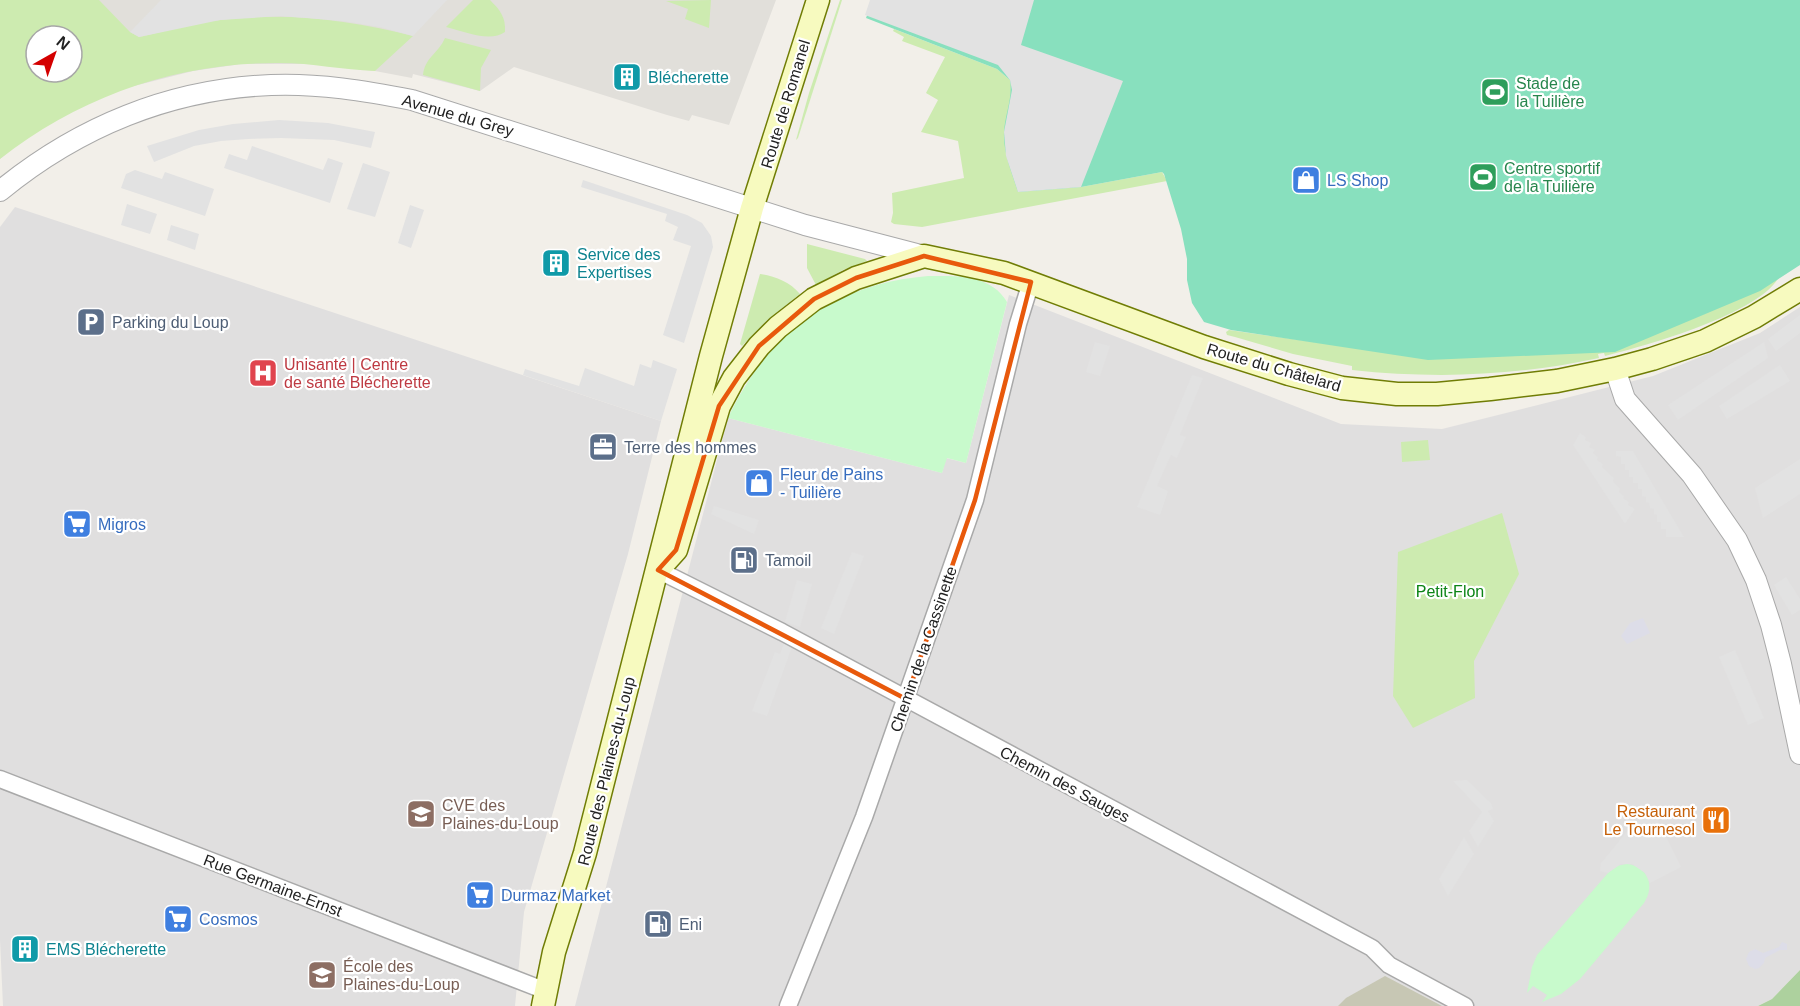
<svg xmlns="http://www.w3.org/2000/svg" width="1800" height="1006" viewBox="0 0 1800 1006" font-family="Helvetica,sans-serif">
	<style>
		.residential { fill: #e0dfdf }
		.airport { fill: #e1dfda; fill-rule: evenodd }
		.construction { fill: #c7c7b4 }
		.grass { fill: #cdebb0; fill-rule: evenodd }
		.forest { fill: #add19e }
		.park { fill: #c8facc }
		.pitch { fill: #88e0be }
		.parking { fill: #e2e2e2 }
		.plaza { fill: #dddde8 }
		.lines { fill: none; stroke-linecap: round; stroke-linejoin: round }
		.minor-casing { stroke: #a9a9a9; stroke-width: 19 }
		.tertiary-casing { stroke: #a9a9a9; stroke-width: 22 }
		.secondary-casing { stroke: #707d05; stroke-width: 25 }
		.minor { stroke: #fff; stroke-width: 16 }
		.tertiary { stroke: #fff; stroke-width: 20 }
		.secondary { stroke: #f7fabf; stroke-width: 22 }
		.marked { fill: none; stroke: #e8590c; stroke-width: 4.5; stroke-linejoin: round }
		.labels { text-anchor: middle; stroke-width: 4.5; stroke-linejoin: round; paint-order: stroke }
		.culture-label { font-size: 16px; fill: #0d838f; stroke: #fff; text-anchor: start }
		.leisure-label { font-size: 16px; fill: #27864d; stroke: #fff; text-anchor: start }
		.street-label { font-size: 16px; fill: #222; stroke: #fff }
		.shop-label { font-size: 16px; fill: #366cbe; stroke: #fff; text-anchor: start }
		.service-label { font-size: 16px; fill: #4e5e75; stroke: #fff; text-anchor: start }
		.health-label { font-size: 16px; fill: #be3a42; stroke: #fff; text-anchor: start }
		.park-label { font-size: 16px; fill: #0c8416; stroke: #fff }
		.education-label { font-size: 16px; fill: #785e54; stroke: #fff; text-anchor: start }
		.food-label { font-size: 16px; fill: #c56008; stroke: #fff; text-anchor: end }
	</style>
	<rect width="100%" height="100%" fill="#f2efe9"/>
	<g class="residential">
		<polygon points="15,207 661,421 628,554 524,912 515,1006 3,1006 0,940 0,227"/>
		<polygon points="1009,295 1341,424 1442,429 1653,376 1760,333 1800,307 1800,970 1772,999 1758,1006 575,1006 728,418 942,473 946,458 966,463"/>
	</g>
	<path class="airport" d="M0,0H776L729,125L692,115L689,121L667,115L514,67L480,91L413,74L412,78L375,71L313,64H241L193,71L126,88L98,99L75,109L28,136L0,159ZM36,36H72V72H36Z"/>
	<polygon class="construction" points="1385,976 1442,1006 1338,1006 1346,998"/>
	<g class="grass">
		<path d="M0,0H99L130,32L139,37C166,31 194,23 221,20C286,12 350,20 413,36L375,71C343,70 312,63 280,63C178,62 80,96 0,159ZM36,36H72V72H36Z"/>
		<path d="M473,0H490C500,10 506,17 505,32C490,43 463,31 446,27Z"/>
		<polygon points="711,0 709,28 685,19 688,9 666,1"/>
		<polygon points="840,0 842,0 798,138 796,140 809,93"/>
		<polygon points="894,29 997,69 1010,80 1012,90 1004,133 1018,192 1081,187 1162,172 1167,181 922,227 894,224 891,222 893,213 892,193 964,178 958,141 921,132 938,100 926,93 945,57 902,41 904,37 893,31"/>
		<path d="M445,38L491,50L481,68L480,91L423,75C425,57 438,54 445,38Z"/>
		<polygon points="807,244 865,259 867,261 843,270 816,285 807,268"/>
		<path d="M760,274C775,276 790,282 800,294L767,320L742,346L740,344Z"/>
		<path d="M1780,275C1763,313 1645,346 1605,356L1604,353L1598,354L1599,358C1516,376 1436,379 1352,370V366L1293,354L1235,337L1227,335L1226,332L1229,330L1376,351Z"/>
		<polygon points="1428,440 1430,460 1402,462 1401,442"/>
		<polygon points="1502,513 1519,574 1474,661 1475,698 1413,728 1393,696 1398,552"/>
	</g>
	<polygon class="forest" points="1800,970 1800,1006 1758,1006 1772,999"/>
	<g class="park">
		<path d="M928,276C956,276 991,274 1007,302L966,463L947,458L942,473L728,418C768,333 833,284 928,276Z"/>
		<path d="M1627,864C1647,866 1656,885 1644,903L1580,979L1561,994L1542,1002L1547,995L1533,986L1527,993L1532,967L1537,955L1608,873L1616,866Z"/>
	</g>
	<path class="pitch" d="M873,0H1800V265L1760,291L1615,352L1428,360L1231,330L1204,322L1192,303L1187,280V259L1181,229L1164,174L1162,172L1081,187L1018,192C1012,173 1003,153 1004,132C1005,114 1013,98 1010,80L997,69L866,18Z"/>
	<g class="parking">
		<polygon points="161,0 447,0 413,36 380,27 343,21 281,16 220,20 139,37 130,32"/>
		<polygon points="870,0 1034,0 1021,45 1123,81 1081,187 1018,192 1006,156 1004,132 1012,90 1010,80 998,65 865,15"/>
		<polygon points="279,120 328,123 375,132 371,148 334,140 281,138 248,139 221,141 194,146 154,162 147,146 199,130 233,124"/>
		<polygon points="252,146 323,170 328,158 343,163 330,203 224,168 229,154 247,160"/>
		<polygon points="363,163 390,172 375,217 347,209"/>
		<polygon points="135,170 162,179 165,172 214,189 205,216 121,188 126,174"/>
		<polygon points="583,180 687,215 702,223 711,236 713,247 684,343 663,335 691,246 673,240 678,227 665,221 667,214 581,187"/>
		<polygon points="127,204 157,214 150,234 121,225"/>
		<polygon points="410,205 424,210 411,248 398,243"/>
		<polygon points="171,225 199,234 195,250 167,240"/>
		<polygon points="1800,315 1800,333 1776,351 1768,339"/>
		<polygon points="1095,342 1110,346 1100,376 1086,372"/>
		<polygon points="1764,342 1768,358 1678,420 1668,405"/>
		<polygon points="653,360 677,369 661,421 523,375 525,369 579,386 585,368 634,386 640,364 651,368"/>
		<polygon points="1780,365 1790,381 1727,419 1719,406"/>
		<polygon points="1192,375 1203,378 1180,435 1186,437 1177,458 1171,455 1157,486 1168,491 1160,515 1137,507"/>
		<polygon points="1580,433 1586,437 1585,440 1591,443 1589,447 1595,450 1593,453 1598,457 1597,460 1603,464 1602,467 1614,478 1613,481 1620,489 1619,492 1624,496 1623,498 1629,502 1628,505 1635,509 1625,524 1573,445"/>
		<polygon points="1616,451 1633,451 1684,537 1666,537 1666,529 1661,529 1661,522 1657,522 1657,515 1654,514 1654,509 1650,508 1649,503 1646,502 1646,497 1642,496 1642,489 1638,489 1638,483 1633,483 1633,477 1629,477 1629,470 1625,470 1625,464 1621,464 1621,457 1616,456"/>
		<polygon points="1800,459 1800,494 1763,518 1755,488"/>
		<polygon points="714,506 759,520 754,534 711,514"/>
		<polygon points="852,552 864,556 834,634 821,628"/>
		<polygon points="1786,577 1800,599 1800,610 1792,615 1774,585"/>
		<polygon points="797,580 812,584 800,627 785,622"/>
		<polygon points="785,641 793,644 767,716 752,711 775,652 780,654"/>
		<polygon points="1735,650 1764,718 1748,725 1719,657"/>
		<polygon points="1467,780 1491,803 1493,809 1488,811 1494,821 1478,847 1469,831 1482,812 1453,781"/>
		<polygon points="1653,811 1681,867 1650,883 1645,873 1632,864 1621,864 1608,873 1600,871 1601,863 1638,818"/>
		<polygon points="1464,837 1474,854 1448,896 1439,879"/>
	</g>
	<g class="plaza">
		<polygon points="1643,618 1650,633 1627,644 1621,636 1630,623"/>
		<polygon points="1782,942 1787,944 1787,950 1780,950 1765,958 1764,963 1759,968 1755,969 1749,966 1746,959 1749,952 1755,949 1763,953 1779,947"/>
	</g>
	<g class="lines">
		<g class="minor-casing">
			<g id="minor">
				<polyline points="658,570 782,632 1372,948 1389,965 1465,1006"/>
				<polyline points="0,779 546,991"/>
				<polyline points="788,1006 864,817 975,500 1018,324 1031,282"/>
			</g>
		</g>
		<g class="tertiary-casing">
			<g id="tertiary">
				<path d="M0,191C78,127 170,89 271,85C318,83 366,91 412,100L805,225L924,256"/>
				<polyline points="1615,369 1625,399 1692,475 1737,540 1756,580 1771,625 1781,664 1800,754"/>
			</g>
		</g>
		<g class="secondary-casing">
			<g id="secondary">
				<polyline points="658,570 676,550 719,406 734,378 759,346 778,327 814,299 856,278 924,256 1004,273 1204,347 1289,374 1342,388 1397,394 1437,394 1490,389 1557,381 1615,369 1652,359 1705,341 1754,317 1800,289"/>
				<polyline points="543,1006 554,952 585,853 711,356 752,208 818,0"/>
			</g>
		</g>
		<use href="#minor" class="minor"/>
		<use href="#tertiary" class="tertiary"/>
		<use href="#secondary" class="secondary"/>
	</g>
	<path class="marked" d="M924,256L1031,282L975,500L906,699L658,570L676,550L719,406L759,346L814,299L856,278Z"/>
	<defs>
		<g id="building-square" transform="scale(1.5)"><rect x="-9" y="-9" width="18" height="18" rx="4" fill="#0f9aa8" stroke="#fff"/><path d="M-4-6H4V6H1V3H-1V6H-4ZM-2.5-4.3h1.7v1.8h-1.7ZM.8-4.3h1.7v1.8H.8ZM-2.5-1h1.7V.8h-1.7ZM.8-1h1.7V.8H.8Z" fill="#fff"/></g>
		<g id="stadium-square" transform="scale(1.5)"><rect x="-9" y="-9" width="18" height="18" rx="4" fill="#2e9e5b" stroke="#fff"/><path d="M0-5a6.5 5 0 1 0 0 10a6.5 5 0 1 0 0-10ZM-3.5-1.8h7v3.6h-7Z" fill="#fff"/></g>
		<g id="shop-square" transform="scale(1.5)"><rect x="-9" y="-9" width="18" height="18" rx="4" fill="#3f7fe0" stroke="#fff"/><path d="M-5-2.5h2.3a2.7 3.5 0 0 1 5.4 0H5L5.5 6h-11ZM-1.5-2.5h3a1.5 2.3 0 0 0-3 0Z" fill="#fff"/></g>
		<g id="parking-square" transform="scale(1.5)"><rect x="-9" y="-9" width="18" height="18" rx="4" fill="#5c6f8a" stroke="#fff"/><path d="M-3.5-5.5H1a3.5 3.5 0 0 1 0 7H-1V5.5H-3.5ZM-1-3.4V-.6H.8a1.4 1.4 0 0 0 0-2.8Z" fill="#fff"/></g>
		<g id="hospital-square" transform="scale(1.5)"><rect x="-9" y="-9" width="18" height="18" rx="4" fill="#e0444e" stroke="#fff"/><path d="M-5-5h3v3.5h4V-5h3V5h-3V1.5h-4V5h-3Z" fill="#fff"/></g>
		<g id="office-square" transform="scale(1.5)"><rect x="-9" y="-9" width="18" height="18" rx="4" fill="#5c6f8a" stroke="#fff"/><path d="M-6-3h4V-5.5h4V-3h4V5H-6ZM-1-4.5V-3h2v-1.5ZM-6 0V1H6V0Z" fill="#fff"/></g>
		<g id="supermarket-square" transform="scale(1.5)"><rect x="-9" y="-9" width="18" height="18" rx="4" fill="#3f7fe0" stroke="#fff"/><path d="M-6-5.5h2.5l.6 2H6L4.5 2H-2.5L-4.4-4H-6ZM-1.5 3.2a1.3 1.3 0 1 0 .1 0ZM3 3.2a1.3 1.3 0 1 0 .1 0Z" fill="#fff"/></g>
		<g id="fuel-square" transform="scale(1.5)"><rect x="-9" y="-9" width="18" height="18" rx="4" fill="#5c6f8a" stroke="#fff"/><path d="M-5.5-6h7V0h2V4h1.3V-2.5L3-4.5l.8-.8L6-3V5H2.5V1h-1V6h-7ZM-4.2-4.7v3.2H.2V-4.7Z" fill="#fff"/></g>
		<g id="school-square" transform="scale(1.5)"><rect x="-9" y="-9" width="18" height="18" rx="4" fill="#8d6e63" stroke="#fff"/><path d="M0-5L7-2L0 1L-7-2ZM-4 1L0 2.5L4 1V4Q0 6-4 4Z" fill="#fff"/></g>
		<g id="restaurant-square" transform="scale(1.5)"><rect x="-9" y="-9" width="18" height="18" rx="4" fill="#e8710a" stroke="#fff"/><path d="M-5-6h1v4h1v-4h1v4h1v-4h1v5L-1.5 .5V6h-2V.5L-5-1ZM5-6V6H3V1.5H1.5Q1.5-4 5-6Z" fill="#fff"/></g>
	</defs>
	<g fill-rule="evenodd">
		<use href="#building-square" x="627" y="77"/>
		<use href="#stadium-square" x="1495" y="92"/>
		<use href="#stadium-square" x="1483" y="177"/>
		<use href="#shop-square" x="1306" y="180"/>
		<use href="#building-square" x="556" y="263"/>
		<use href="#parking-square" x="91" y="322"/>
		<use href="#hospital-square" x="263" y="373"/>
		<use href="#office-square" x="603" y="447"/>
		<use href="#shop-square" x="759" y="483"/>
		<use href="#supermarket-square" x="77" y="524"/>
		<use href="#fuel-square" x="744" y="560"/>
		<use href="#school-square" x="421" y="814"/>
		<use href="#restaurant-square" x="1716" y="820"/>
		<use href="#supermarket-square" x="480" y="895"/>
		<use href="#supermarket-square" x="178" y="919"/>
		<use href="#fuel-square" x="658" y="924"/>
		<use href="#building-square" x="25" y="949"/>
		<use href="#school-square" x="322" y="975"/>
	</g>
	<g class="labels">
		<g class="culture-label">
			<text x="648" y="83">Blécherette</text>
			<text x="577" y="260">Service des<tspan x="577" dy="18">Expertises</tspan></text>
			<text x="46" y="955">EMS Blécherette</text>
		</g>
		<g class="leisure-label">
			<text x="1516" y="89">Stade de<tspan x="1516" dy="18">la Tuilière</tspan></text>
			<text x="1504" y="174">Centre sportif<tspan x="1504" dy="18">de la Tuilière</tspan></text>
		</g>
		<g class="street-label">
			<text transform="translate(785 104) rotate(-73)" y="6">Route de Romanel</text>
			<text transform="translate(458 115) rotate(16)" y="6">Avenue du Grey</text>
			<text transform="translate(1274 367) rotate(16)" y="6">Route du Châtelard</text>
			<text transform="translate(923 649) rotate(-71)" y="6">Chemin de la Cassinette</text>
			<text transform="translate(606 771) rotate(-76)" y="6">Route des Plaines-du-Loup</text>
			<text transform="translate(1065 784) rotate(28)" y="6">Chemin des Sauges</text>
			<text transform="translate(273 885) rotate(21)" y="6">Rue Germaine-Ernst</text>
		</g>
		<g class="shop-label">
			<text x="1327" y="186">LS Shop</text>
			<text x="780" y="480">Fleur de Pains<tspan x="780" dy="18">- Tuilière</tspan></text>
			<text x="98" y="530">Migros</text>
			<text x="501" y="901">Durmaz Market</text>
			<text x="199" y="925">Cosmos</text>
		</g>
		<g class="service-label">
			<text x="112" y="328">Parking du Loup</text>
			<text x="624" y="453">Terre des hommes</text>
			<text x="765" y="566">Tamoil</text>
			<text x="679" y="930">Eni</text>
		</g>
		<g class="health-label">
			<text x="284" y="370">Unisanté | Centre<tspan x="284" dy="18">de santé Blécherette</tspan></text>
		</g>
		<g class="park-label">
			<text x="1450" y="597">Petit-Flon</text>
		</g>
		<g class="education-label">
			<text x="442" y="811">CVE des<tspan x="442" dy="18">Plaines-du-Loup</tspan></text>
			<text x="343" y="972">École des<tspan x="343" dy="18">Plaines-du-Loup</tspan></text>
		</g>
		<g class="food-label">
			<text x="1695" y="817">Restaurant<tspan x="1695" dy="18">Le Tournesol</tspan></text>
		</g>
	</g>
	<g transform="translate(54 54) rotate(40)"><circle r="28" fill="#ffffff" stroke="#a7a7a7" stroke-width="1.5"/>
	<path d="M0-4.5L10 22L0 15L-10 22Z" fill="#d40000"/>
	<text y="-9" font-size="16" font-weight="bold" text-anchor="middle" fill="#222222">N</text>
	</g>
</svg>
